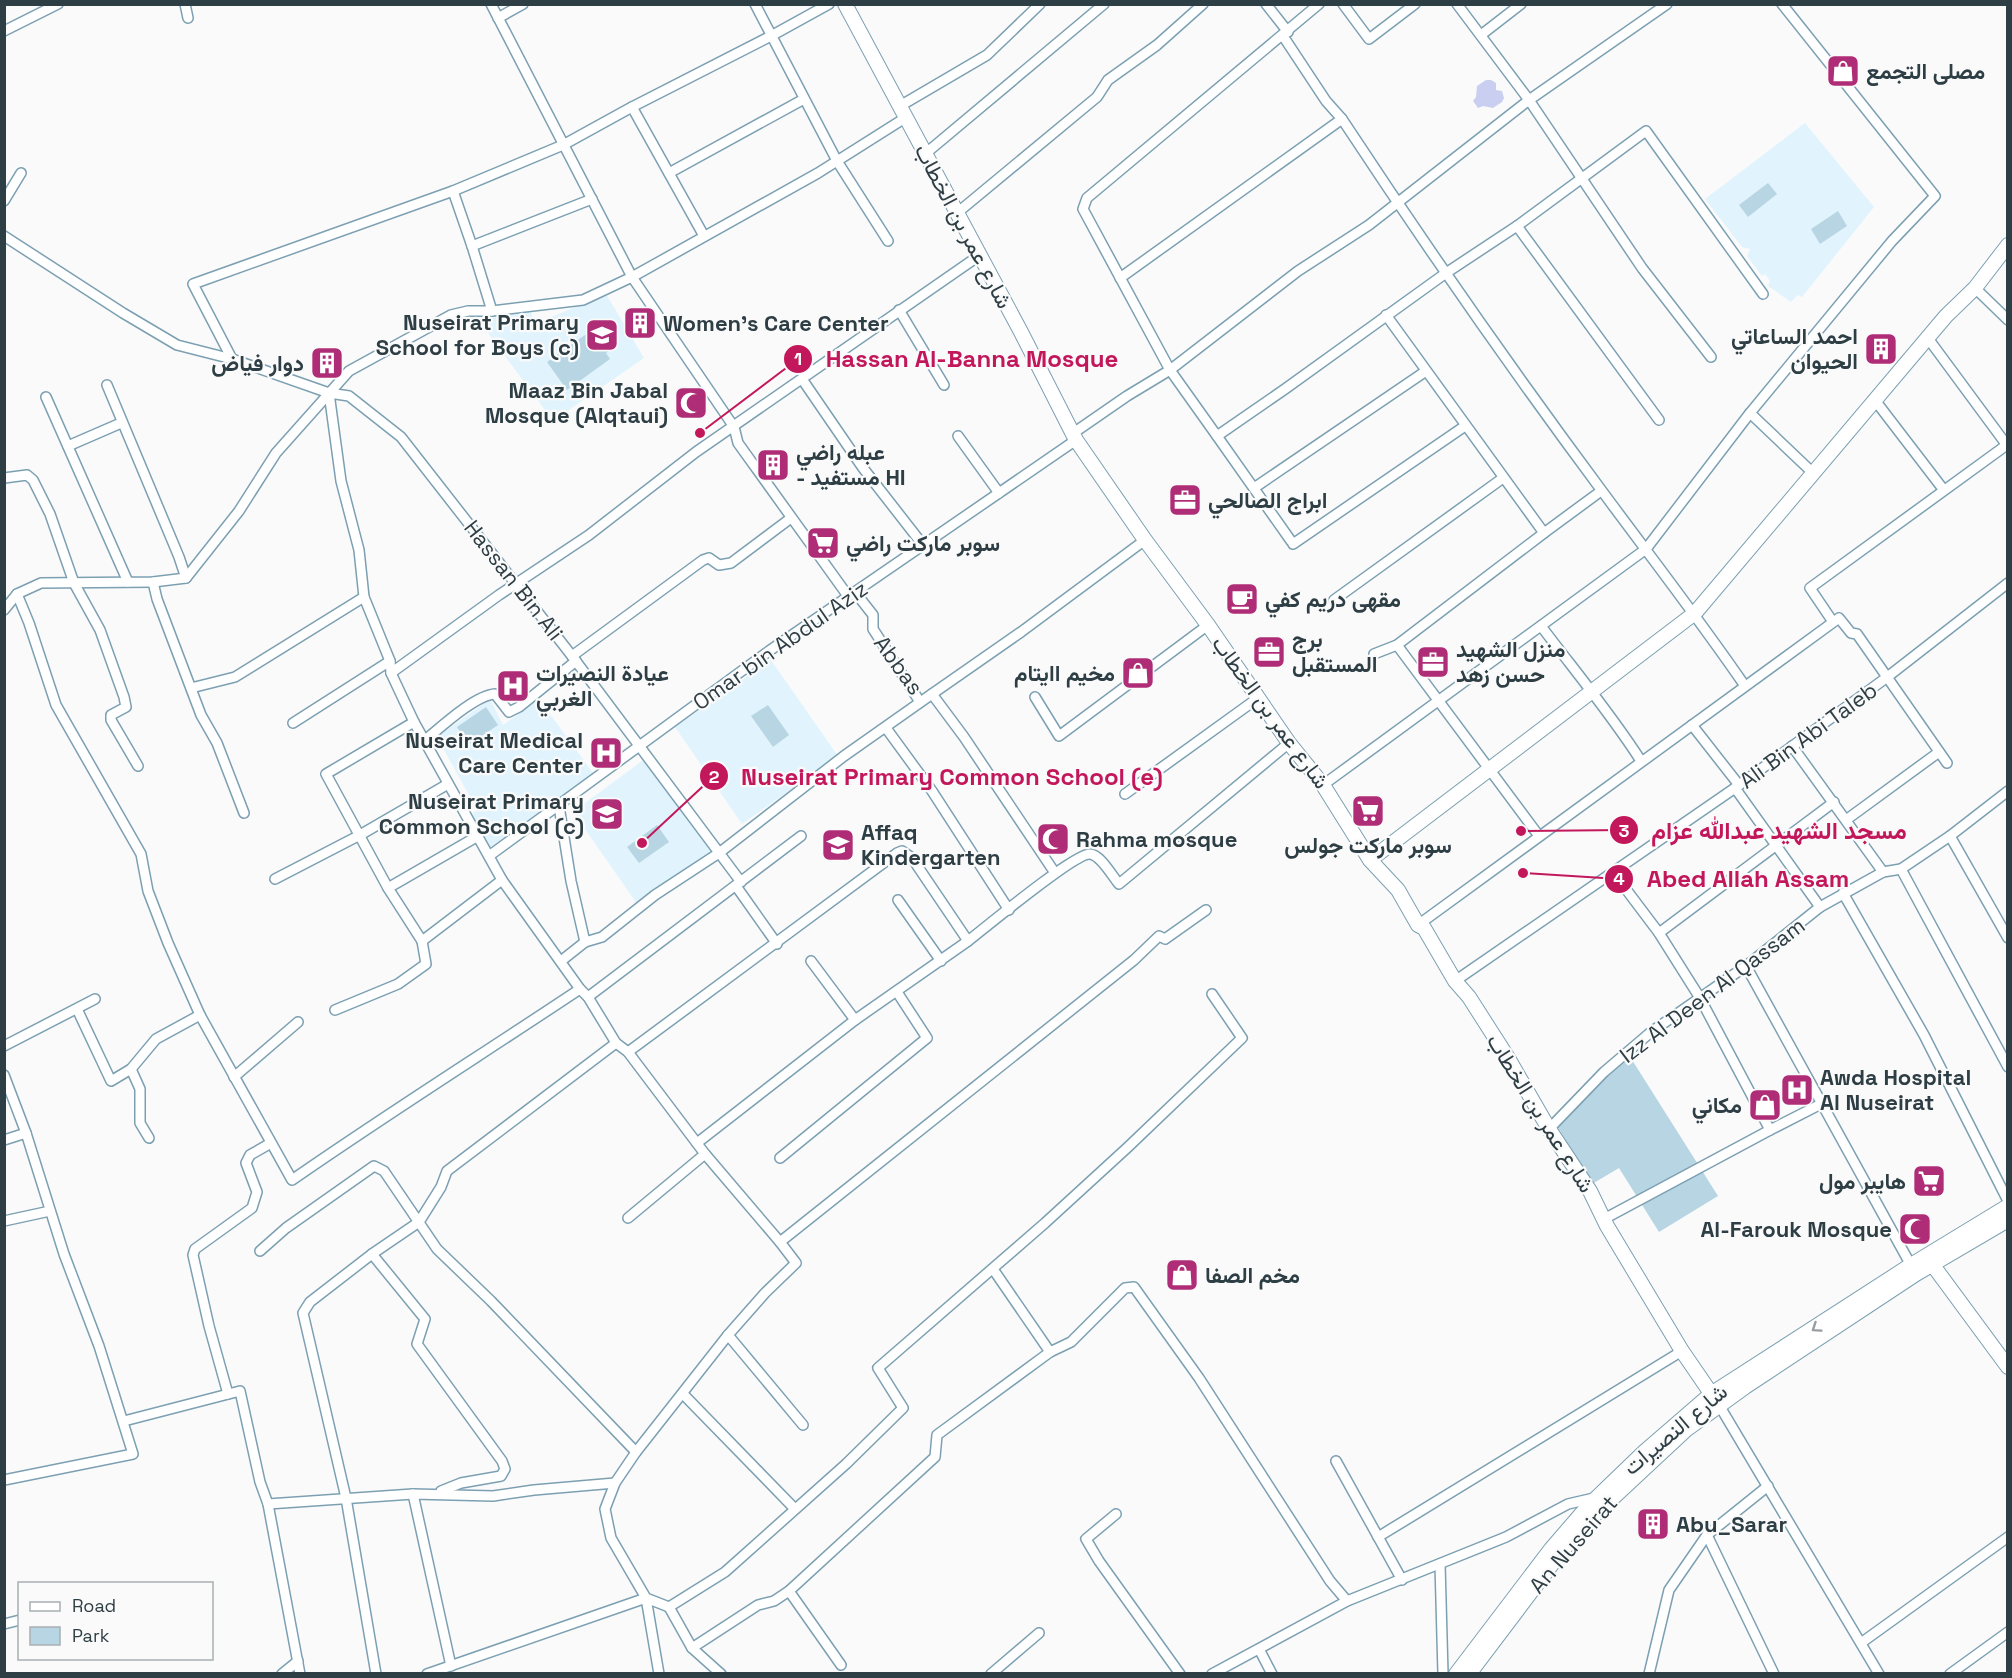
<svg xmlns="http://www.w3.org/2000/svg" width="2012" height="1678" viewBox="0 0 2012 1678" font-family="'Space Grotesk',Vazirmatn,sans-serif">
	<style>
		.built { fill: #e1f4fd }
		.green { fill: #b8d5e3 }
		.water { fill: #cacff1 }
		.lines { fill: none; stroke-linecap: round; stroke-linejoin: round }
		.street-casing { stroke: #7ca0b2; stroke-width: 12 }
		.secondary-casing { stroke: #7ca0b2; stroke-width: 16 }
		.street { stroke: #fff; stroke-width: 9 }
		.secondary { stroke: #fff; stroke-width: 14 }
		.oneway { stroke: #969ea2 }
		.labels { text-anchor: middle; stroke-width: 4.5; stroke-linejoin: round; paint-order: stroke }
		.poi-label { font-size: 22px; font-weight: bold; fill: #2e3e45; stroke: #fafafa; text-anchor: start }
		.street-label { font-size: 22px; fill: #2e3e45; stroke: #fafafa }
		.leader { fill: none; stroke: #c2185b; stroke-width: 2 }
		.callout-dot { fill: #c2185b; stroke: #fafafa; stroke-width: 2 }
		.mark-label { font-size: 18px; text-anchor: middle; font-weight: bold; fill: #fff }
		.callout-label { font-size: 24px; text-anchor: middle; font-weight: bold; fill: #c2185b; stroke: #fafafa; stroke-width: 4.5; stroke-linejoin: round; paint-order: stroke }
	</style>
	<rect width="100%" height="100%" fill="#fafafa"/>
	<g class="built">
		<polygon points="1805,123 1874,207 1802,297 1798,295 1791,302 1768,286 1770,281 1765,274 1762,276 1747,256 1750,249 1742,247 1705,199"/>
		<polygon points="606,294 644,358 553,421 477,318 530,310 535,324"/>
		<polygon points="771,660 838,756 742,824 675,727"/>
		<polygon points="490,699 503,725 539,699 593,773 490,848 470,816 477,810 437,737"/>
		<polygon points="646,758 714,849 638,905 573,812"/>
		<polygon points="1795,1072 1811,1101 1798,1108 1783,1079"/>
	</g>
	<g class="green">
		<polygon points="1768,183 1777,194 1748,217 1739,205"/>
		<polygon points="1838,211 1847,226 1820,244 1811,229"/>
		<polygon points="599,325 615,346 606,353 610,359 567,390 547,362"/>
		<polygon points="768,705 789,735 773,747 751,716"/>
		<polygon points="486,707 498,725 468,745 457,727"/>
		<polygon points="657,825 669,842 639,863 627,847"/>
		<polygon points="1627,1052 1718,1196 1659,1232 1619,1168 1592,1184 1556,1124"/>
	</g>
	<polygon class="water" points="1486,80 1491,80 1496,83 1496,90 1502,91 1504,98 1502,102 1493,108 1483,106 1478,108 1473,101 1476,97 1477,86"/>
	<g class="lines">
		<g class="street-casing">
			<g id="street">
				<polyline points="185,4 188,18"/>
				<polyline points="491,4 632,277 734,427 738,443 848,596"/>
				<polyline points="755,4 837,161 888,241"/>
				<polyline points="1266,4 1288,32"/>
				<polyline points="1319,4 1087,198 1083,209 1170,370 1298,271 1369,225 1529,100 1667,4"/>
				<polyline points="1343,4 1369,39 1415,4"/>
				<polyline points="1457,4 1529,100 1642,268 1711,357"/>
				<polyline points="498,18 523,4"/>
				<polyline points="4,31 58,4"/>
				<polyline points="1481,35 1521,4"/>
				<path d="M1283,36L1326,101L1342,119C1425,245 1512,370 1602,491C1650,556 1699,619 1745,686"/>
				<polyline points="900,106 987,55 1040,4"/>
				<polyline points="632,107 704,236"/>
				<polyline points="925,154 1104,4"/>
				<polyline points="669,173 804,99"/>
				<polyline points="453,191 563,145 632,107 771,36 829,4"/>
				<polyline points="4,201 21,173"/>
				<polyline points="957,213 1097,97 1108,80 1157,45 1203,4"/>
				<polyline points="1517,226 1659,420"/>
				<polyline points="4,236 123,313 177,345 232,359 329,393 349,396 401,437 572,656 741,882"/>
				<polyline points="472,246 592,199"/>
				<polyline points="1120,278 1342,119"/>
				<polyline points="1975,288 2008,320"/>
				<polyline points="899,310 944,385"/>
				<polyline points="1927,337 2006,444"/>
				<polyline points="232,359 193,284 453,191 472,246 492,311"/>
				<polyline points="802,379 863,468 923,545"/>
				<polyline points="107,385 179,557 186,578"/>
				<polyline points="329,393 341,481 359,550 364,597 390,661 391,673 414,722 502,880 580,989 588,997 616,1043 628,1052 705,1154 780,1242"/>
				<polyline points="46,397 128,582"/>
				<polyline points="1874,399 1943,489"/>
				<polyline points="1750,413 1813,473"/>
				<polyline points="1072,434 1127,396 1170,370 1217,436 1285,389 1446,273 1517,226 1646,131 1763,294"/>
				<polyline points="958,436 999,493"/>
				<polyline points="1217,436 1291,541"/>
				<polyline points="68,446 121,423"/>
				<polyline points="4,478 27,475 33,480 50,514 74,583 100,630 124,697 126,707 111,715 111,720 138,766"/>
				<polyline points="1254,488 1426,371"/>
				<polyline points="1544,533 1601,491"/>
				<polyline points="1293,544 1465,426"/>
				<polyline points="153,582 157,599 201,715 217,743 244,813"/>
				<polyline points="855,592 873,615 873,629 920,702"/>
				<polyline points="17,594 29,623 56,705 141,854 148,891 168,943 200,1015 156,1039 131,1069 111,1081 77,1009"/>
				<polyline points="1334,600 1503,478"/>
				<polyline points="4,610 17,594 41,583 153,582 186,578 239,511 276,453 349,371 451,315 468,311 492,311 583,300 632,277 818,173 905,118"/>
				<polyline points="1833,622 1810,588 2008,444"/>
				<path d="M1541,626C1575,671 1611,714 1641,761"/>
				<polyline points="1397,645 1539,836"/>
				<polyline points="1374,654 1397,645 1544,533 1386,315"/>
				<polyline points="572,656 703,560 709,558 719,565 731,563 791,518"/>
				<polyline points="391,673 499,595 589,535 696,452 980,255"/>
				<polyline points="191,688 235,677 364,597"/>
				<polyline points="932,694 1021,632 1145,540"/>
				<polyline points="1035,697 1059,736 1208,625"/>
				<polyline points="414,722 326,774 388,888 422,941"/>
				<polyline points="293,723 390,661"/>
				<polyline points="1692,725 1739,785"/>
				<polyline points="886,728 932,791 1009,910"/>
				<path d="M424,741C440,728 475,695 495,694L509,712L519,707L576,661"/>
				<polyline points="1792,746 1883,872"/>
				<polyline points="1323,785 1646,549 1750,413 1892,241 1935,196 1782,4"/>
				<polyline points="1735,788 1820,907"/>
				<polyline points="1125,794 1258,698"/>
				<polyline points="559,806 571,881 585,942"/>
				<polyline points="1846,820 1939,752"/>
				<polyline points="1950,836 2008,938"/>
				<polyline points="489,856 769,651 1076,440"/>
				<polyline points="1901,869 2008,1067"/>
				<polyline points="1613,872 1659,933 1700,998 1770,1130 1821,1104"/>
				<polyline points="275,879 360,835 448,784"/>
				<polyline points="736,886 777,944"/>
				<polyline points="388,888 478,836"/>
				<polyline points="1843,893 1924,1035 2008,1201"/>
				<polyline points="898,900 941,961"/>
				<polyline points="1206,910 1165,939 1159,936 1134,960 780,1242 796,1263 765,1293 728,1335 636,1452 615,1483 605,1509 611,1538 646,1598 669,1607 725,1572 846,1464 903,1408 878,1368 1045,1223 1128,1147 1242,1038 1212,994"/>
				<polyline points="1418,925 1839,618 1851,633 1857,634 1947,763"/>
				<polyline points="1659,933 1834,802"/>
				<path d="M968,941C986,927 1075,853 1090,854C1101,855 1112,876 1119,884L1289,743"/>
				<polyline points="561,961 585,942 602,937 655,895 719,853 844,756 932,694 964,737 1055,873"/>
				<polyline points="811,961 855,1020"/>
				<polyline points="1746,966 1913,1269"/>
				<polyline points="1455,981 1735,788 1886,678 2008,583"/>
				<polyline points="588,997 801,836"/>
				<polyline points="335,1010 398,984 426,964 422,941 502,880"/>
				<path d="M200,1015L292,1180C387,1114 484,1053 580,989"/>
				<polyline points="4,1046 95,999"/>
				<polyline points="628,1052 897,853 902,851 912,858 968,941 855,1020 697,1143"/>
				<polyline points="131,1069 140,1089 140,1123 149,1138"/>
				<polyline points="4,1075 26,1133 64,1254 99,1346 133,1454 4,1480"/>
				<polyline points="234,1077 298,1022"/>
				<polyline points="1549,1129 1604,1072 1651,1032 1746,966 1820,907 1883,872 1901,869 1950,836 2008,791"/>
				<polyline points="4,1140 26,1133"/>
				<polyline points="780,1158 927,1038 897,992"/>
				<polyline points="628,1218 705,1154"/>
				<polyline points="1604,1219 1770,1130"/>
				<polyline points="4,1221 50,1211"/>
				<polyline points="260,1251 286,1228 374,1166 384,1171 437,1249 491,1301 636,1452"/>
				<polyline points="372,1254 425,1319 417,1344 502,1461 505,1469 501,1476 461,1483 441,1491"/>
				<polyline points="728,1335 803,1425"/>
				<polyline points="1050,1352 1071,1342 1125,1288 1134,1287 1199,1378 1330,1581 1347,1601"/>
				<polyline points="228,1394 209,1326 193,1255 195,1249 252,1208 257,1192 246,1163 250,1155 271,1143"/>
				<polyline points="683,1394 795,1509"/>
				<polyline points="1719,1405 1879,1674"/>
				<polyline points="124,1421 240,1391 260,1482 268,1504 300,1674"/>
				<polyline points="1336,1461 1402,1580"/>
				<polyline points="413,1494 451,1666"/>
				<polyline points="268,1504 413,1494 493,1496 534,1490 615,1483"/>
				<polyline points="1116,1514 1086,1539 1099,1561 1180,1674"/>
				<polyline points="1707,1535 1774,1674"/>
				<polyline points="1378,1537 1682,1351"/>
				<polyline points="1440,1564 1443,1674"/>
				<polyline points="789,1591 841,1665"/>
				<polyline points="669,1607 692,1648 721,1674"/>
				<polyline points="4,1624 20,1620"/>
				<polyline points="1861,1643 2008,1537"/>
				<polyline points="692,1648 758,1605 774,1601 789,1591 935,1457 937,1435 1050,1352 993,1269"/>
				<polyline points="1259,1649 1272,1674"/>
				<polyline points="282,1674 298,1661"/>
				<polyline points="376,1674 346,1498 303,1313 310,1302 372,1254 419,1222 441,1187 447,1171 616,1043"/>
				<polyline points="427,1674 646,1598 659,1674"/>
				<polyline points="991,1674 1039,1633"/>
				<polyline points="1212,1674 1347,1601 1506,1537 1568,1504 1594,1498"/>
				<polyline points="1649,1674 1669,1590 1707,1535 1768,1486"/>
				<polyline points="1950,1674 2008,1632"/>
			</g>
		</g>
		<g class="secondary-casing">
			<g id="secondary">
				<polyline points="845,4 1021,332 1076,440 1145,540 1208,625 1289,743 1323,785 1370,860 1398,890 1418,925 1424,928 1455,981 1469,997 1508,1058 1549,1129 1590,1191 1607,1226 1682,1351 1719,1405"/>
				<polyline points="1370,860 1695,613 1946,316 1975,288 2008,245"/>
				<polyline points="1932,1264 2008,1367"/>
				<polyline points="1456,1674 1551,1549 1589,1505 1644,1452 1711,1394 1911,1265 2008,1206"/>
				<polyline points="1469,1674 1562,1551 1586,1523 1687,1429 1745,1387 1916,1274 2008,1220"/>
			</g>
		</g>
		<use href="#street" class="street"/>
		<use href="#secondary" class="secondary"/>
	</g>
	<defs><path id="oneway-chevron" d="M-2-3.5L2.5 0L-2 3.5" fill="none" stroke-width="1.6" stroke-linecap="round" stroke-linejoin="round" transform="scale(1.5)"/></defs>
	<use class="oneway" href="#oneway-chevron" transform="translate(1816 1328) rotate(146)"/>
	<defs>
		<g id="shop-square" transform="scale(1.725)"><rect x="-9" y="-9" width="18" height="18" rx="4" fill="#af2d76" stroke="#fafafa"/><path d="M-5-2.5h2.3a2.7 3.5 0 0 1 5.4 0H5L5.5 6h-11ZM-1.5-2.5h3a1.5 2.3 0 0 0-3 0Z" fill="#fff"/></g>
		<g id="building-square" transform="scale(1.725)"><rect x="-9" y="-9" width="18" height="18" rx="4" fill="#af2d76" stroke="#fafafa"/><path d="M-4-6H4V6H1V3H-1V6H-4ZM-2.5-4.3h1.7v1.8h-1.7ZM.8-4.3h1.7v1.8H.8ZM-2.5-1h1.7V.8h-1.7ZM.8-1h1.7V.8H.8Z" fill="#fff"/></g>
		<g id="school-square" transform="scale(1.725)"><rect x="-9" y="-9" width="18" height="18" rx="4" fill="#af2d76" stroke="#fafafa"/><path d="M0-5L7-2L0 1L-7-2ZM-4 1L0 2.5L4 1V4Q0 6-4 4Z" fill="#fff"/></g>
		<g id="mosque-square" transform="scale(1.725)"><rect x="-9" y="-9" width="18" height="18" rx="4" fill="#af2d76" stroke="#fafafa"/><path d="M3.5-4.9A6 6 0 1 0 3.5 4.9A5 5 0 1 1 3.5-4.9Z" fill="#fff"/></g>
		<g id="office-square" transform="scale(1.725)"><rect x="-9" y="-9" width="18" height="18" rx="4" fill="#af2d76" stroke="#fafafa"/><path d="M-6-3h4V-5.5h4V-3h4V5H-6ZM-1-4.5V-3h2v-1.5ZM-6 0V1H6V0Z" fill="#fff"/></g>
		<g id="supermarket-square" transform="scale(1.725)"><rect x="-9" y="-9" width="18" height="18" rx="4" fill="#af2d76" stroke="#fafafa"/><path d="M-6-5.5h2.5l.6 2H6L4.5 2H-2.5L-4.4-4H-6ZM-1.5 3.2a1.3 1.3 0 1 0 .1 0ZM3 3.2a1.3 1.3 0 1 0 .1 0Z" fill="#fff"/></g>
		<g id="cafe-square" transform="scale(1.725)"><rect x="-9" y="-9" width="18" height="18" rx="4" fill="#af2d76" stroke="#fafafa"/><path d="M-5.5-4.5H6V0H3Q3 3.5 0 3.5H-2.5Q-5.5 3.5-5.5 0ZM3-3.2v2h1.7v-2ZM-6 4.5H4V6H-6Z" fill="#fff"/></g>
		<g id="hospital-square" transform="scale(1.725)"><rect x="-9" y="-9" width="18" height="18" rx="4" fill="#af2d76" stroke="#fafafa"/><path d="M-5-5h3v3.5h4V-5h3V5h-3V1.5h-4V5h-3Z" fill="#fff"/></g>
	</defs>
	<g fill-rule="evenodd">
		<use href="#shop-square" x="1843" y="71"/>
		<use href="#building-square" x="640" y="323"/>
		<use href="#school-square" x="602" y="335"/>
		<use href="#building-square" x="1881" y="349"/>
		<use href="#building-square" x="327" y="363"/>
		<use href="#mosque-square" x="691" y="403"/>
		<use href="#building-square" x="773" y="465"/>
		<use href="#office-square" x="1185" y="500"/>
		<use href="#supermarket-square" x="823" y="543"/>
		<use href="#cafe-square" x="1242" y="599"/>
		<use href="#office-square" x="1269" y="652"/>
		<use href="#office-square" x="1433" y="662"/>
		<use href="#shop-square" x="1138" y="673"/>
		<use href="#hospital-square" x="513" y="686"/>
		<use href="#hospital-square" x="606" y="753"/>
		<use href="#supermarket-square" x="1368" y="811"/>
		<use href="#school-square" x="607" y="814"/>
		<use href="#mosque-square" x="1053" y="839"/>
		<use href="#school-square" x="838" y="845"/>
		<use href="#hospital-square" x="1797" y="1090"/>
		<use href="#shop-square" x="1765" y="1105"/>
		<use href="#supermarket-square" x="1929" y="1181"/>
		<use href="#mosque-square" x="1915" y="1229"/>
		<use href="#shop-square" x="1182" y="1275"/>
		<use href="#building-square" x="1653" y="1524"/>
	</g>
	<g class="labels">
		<g class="poi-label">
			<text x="1866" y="79">مصلى التجمع</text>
			<text x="579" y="330" text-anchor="end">Nuseirat Primary<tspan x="579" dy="25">School for Boys (c)</tspan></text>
			<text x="663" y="331">Women's Care Center</text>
			<text x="1858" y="344" text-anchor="end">احمد الساعاتي<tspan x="1858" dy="25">الحيوان</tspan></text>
			<text x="304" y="371" text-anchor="end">دوار فياض</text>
			<text x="668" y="398" text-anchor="end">Maaz Bin Jabal<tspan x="668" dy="25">Mosque (Alqtaui)</tspan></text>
			<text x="796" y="460">عبله راضي<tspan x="796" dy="25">- مستفيد HI</tspan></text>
			<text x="1208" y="508">ابراج الصالحي</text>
			<text x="846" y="551">سوبر ماركت راضي</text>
			<text x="1265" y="607">مقهى دريم كفي</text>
			<text x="1292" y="647">برج<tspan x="1292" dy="25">المستقبل</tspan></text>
			<text x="1456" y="657">منزل الشهيد<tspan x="1456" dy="25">حسن زهد</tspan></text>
			<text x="536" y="681">عيادة النصيرات<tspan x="536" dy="25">الغربي</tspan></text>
			<text x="1115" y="681" text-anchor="end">مخيم اايتام</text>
			<text x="583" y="748" text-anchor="end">Nuseirat Medical<tspan x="583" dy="25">Care Center</tspan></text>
			<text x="584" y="809" text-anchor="end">Nuseirat Primary<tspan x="584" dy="25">Common School (c)</tspan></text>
			<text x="861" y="840">Affaq<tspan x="861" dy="25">Kindergarten</tspan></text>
			<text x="1076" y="847">Rahma mosque</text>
			<text x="1368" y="853" text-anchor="middle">سوبر ماركت جولس</text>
			<text x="1820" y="1085">Awda Hospital<tspan x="1820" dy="25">Al Nuseirat</tspan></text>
			<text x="1742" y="1113" text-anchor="end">مكاني</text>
			<text x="1906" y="1189" text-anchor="end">هايبر مول</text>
			<text x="1892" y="1237" text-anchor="end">Al-Farouk Mosque</text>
			<text x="1205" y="1283">مخم الصفا</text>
			<text x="1676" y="1532">Abu_Sarar</text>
		</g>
		<g class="street-label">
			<text transform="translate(964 226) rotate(62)" y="8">شارع عمر بن الخطاب</text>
			<text transform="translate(514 580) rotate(52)" y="8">Hassan Bin Ali</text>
			<text transform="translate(780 645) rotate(-35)" y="8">Omar bin Abdul Aziz</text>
			<text transform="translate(899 665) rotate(54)" y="8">Abbas</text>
			<text transform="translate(1271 712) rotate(54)" y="8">شارع عمر بن الخطاب</text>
			<text transform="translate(1808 735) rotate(-36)" y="8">Ali Bin Abi Taleb</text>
			<text transform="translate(1712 990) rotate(-37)" y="8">Izz Al Deen Al Qassam</text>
			<text transform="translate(1541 1113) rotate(58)" y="8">شارع عمر بن الخطاب</text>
			<text transform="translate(1675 1429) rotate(-40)" y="8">شارع النصيرات</text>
			<text transform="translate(1573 1544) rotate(-49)" y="8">An Nuseirat</text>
		</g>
	</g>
	<path class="leader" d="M700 433L798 359M642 843L714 776M1521 831L1624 830M1523 873L1619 879"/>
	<g class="callout-dot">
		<circle cx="700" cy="433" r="6"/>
		<circle cx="642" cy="843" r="6"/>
		<circle cx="1521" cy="831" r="6"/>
		<circle cx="1523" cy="873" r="6"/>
		<circle cx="798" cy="359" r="15"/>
		<circle cx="714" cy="776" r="15"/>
		<circle cx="1624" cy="830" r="15"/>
		<circle cx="1619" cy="879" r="15"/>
	</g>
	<g class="mark-label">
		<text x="798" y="365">1</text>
		<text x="714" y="783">2</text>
		<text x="1624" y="837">3</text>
		<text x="1619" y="885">4</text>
	</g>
	<g class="callout-label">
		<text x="972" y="367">Hassan Al-Banna Mosque</text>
		<text x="952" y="785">Nuseirat Primary Common School (e)</text>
		<text x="1779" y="839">مسجد الشهيد عبدالله عزام</text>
		<text x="1748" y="887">Abed Allah Assam</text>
	</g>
	<rect width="2012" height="1678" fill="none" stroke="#2e3e45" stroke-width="12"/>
	<rect x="18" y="1582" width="195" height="78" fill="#fafafa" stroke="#a8afb2" stroke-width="1.5"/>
	<rect x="30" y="1602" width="30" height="9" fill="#ffffff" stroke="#a8afb2" stroke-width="1.5"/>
	<text x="72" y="1612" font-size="18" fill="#2e3e45">Road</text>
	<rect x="30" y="1627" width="30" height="18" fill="#b8d5e3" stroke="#a8afb2" stroke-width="1.5"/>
	<text x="72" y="1642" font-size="18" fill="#2e3e45">Park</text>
</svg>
